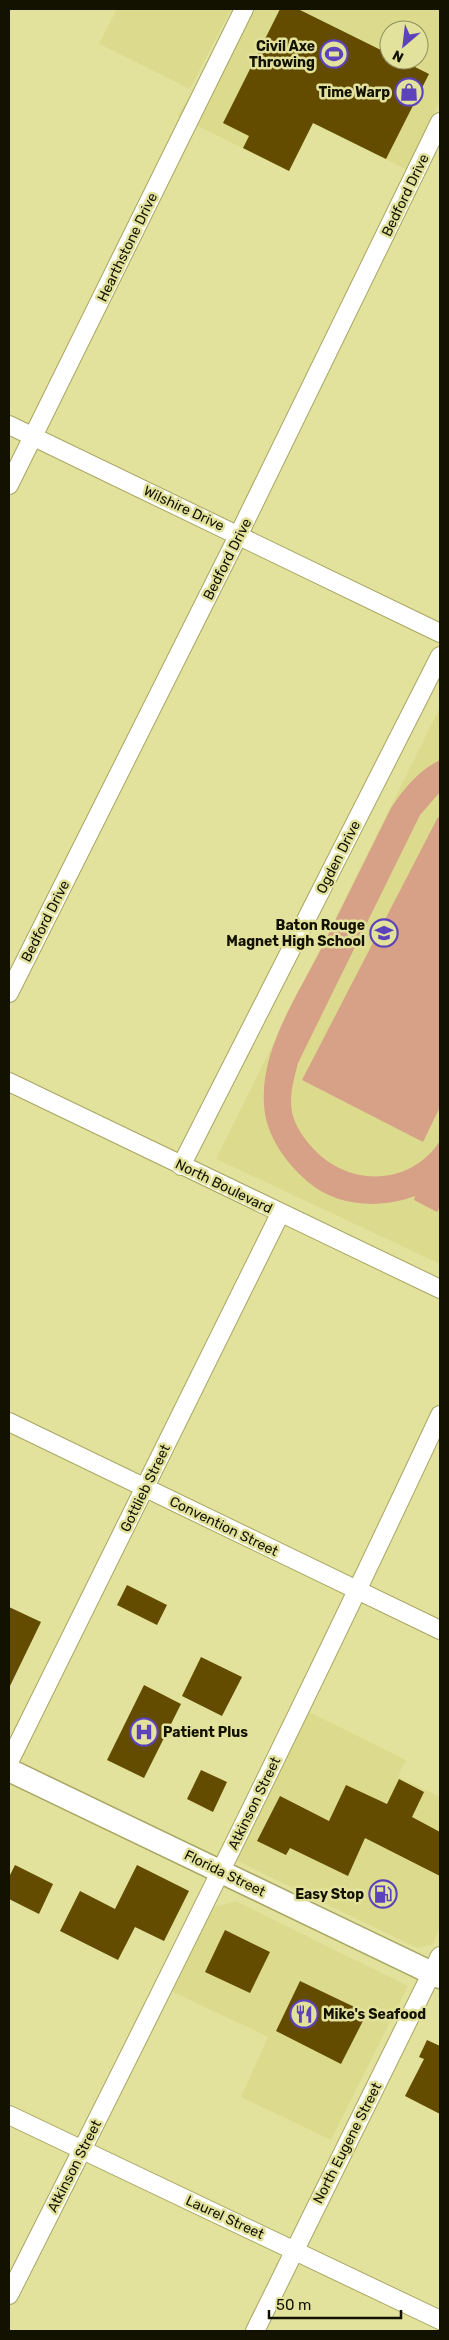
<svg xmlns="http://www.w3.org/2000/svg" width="449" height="2340" viewBox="0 0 449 2340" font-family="Rubik,sans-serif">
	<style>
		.built { fill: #dcdb8d; fill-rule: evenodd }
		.green { fill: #d6a187 }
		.building { fill: #634b00 }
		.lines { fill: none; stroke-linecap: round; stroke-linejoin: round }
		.minor-casing { stroke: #a7a663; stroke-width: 20 }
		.major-casing { stroke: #a7a663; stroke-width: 25 }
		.minor { stroke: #fff; stroke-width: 18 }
		.major { stroke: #fff; stroke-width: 22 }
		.labels { text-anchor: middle; stroke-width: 5; stroke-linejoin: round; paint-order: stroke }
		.poi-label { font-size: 14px; font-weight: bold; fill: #131200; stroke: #e3e29d; text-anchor: end }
		.street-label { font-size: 14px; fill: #131200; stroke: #e3e29d }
	</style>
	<rect width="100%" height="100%" fill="#e3e29d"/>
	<g class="built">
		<polygon points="117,9 231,9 190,89 99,44"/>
		<path d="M245,9H440V101L407,170L313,123L289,171L177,116ZM389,30H419V60H389Z"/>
		<polygon points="440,707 440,1264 216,1159"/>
		<polygon points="307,1711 406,1760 398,1777 440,1797 440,1927 432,1945 417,1948 237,1861"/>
		<polygon points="236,1901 408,1986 331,2140 241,2097 268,2037 171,1991 214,1907"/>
	</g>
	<g class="green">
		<path d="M440,760V792L420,815L298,1063C294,1079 289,1095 292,1112C294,1123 302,1136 310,1145C345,1187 409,1188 440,1141V1206L437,1212L414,1200L415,1196C381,1209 337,1207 308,1182C286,1163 266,1136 264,1105C260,1049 298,995 322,947C345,901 368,854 391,808C405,787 418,771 440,760Z"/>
		<polygon points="438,817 440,818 440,1107 423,1142 302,1080"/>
	</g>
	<g class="building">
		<polygon points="280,9 298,9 389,54 389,60 401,60 429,74 386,159 313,123 289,171 243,148 249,136 223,123"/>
		<polygon points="127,1585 167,1605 157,1625 117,1605"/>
		<polygon points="9,1607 41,1622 9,1688"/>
		<polygon points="201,1657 242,1677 222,1716 182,1696"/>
		<polygon points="144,1685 181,1704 144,1778 107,1760"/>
		<polygon points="201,1770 227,1782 213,1812 187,1799"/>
		<polygon points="399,1779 424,1792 412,1817 440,1832 440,1876 365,1838 348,1876 290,1848 286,1855 257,1841 280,1796 329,1821 346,1785 387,1804"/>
		<polygon points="15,1865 53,1884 39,1914 9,1899 9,1877"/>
		<polygon points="137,1865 189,1891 164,1941 135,1927 118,1960 60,1931 80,1891 115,1909"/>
		<polygon points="225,1930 270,1952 250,1993 205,1972"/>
		<polygon points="300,1981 367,2013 341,2064 276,2031"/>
		<polygon points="427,2040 440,2046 440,2114 405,2096 424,2059 419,2057"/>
	</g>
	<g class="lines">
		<g class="minor-casing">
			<g id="minor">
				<polyline points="9,425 440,633"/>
				<polyline points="9,485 244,9"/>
				<polyline points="9,993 239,534 440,122"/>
				<polyline points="9,1082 440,1289"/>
				<polyline points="181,1166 440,656"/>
				<polyline points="9,1422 440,1630"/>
				<polyline points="9,1762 280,1214"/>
				<polyline points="9,2115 440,2320"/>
				<path d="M9,2295C156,2004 302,1711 440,1415"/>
				<polyline points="255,2331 440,1956"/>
			</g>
		</g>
		<g class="major-casing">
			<polyline id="major" points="9,1770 440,1977"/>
		</g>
		<use href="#minor" class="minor"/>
		<use href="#major" class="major"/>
	</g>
	<defs>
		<g id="stadium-ring" transform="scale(1.4375)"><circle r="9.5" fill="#e3e29d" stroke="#5d43bb" stroke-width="1.5"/><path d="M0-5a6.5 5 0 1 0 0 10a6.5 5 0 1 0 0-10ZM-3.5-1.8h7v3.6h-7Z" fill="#5d43bb"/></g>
		<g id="shop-ring" transform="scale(1.4375)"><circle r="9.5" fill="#e3e29d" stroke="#5d43bb" stroke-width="1.5"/><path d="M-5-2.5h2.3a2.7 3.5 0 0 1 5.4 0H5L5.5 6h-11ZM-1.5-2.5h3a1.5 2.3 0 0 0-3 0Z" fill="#5d43bb"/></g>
		<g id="school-ring" transform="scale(1.4375)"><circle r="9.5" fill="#e3e29d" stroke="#5d43bb" stroke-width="1.5"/><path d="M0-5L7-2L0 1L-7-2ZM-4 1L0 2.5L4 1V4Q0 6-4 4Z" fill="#5d43bb"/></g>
		<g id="hospital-ring" transform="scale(1.4375)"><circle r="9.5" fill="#e3e29d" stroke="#5d43bb" stroke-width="1.5"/><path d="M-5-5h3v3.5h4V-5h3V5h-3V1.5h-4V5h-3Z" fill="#5d43bb"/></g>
		<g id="fuel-ring" transform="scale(1.4375)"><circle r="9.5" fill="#e3e29d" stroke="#5d43bb" stroke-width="1.5"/><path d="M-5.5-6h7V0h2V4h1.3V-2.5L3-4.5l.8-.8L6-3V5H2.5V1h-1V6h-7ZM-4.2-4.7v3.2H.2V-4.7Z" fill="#5d43bb"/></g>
		<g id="restaurant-ring" transform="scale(1.4375)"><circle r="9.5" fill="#e3e29d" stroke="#5d43bb" stroke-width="1.5"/><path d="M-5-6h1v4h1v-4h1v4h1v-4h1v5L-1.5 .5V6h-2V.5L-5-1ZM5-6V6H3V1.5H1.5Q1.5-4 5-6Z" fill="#5d43bb"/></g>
	</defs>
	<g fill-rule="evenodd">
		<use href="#stadium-ring" x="334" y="54"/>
		<use href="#shop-ring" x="409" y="92"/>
		<use href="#school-ring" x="384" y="933"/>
		<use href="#hospital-ring" x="144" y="1732"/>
		<use href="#fuel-ring" x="383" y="1894"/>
		<use href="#restaurant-ring" x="304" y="2014"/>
	</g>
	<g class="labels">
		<g class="poi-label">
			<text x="315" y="51">Civil Axe<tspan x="315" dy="16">Throwing</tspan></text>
			<text x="390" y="97">Time Warp</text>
			<text x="365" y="930">Baton Rouge<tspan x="365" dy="16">Magnet High School</tspan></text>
			<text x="163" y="1737" text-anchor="start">Patient Plus</text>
			<text x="364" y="1899">Easy Stop</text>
			<text x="323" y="2019" text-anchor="start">Mike's Seafood</text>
		</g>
		<g class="street-label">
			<text transform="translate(405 195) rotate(-64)" y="5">Bedford Drive</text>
			<text transform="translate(127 247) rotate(-64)" y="5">Hearthstone Drive</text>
			<text transform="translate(184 508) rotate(25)" y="5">Wilshire Drive</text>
			<text transform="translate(227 559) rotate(-63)" y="5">Bedford Drive</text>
			<text transform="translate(338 857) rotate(-63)" y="5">Ogden Drive</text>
			<text transform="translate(45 921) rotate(-63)" y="5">Bedford Drive</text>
			<text transform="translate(224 1186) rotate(26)" y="5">North Boulevard</text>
			<text transform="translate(145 1488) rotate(-64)" y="5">Gottlieb Street</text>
			<text transform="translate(224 1526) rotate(26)" y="5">Convention Street</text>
			<text transform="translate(254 1803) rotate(-64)" y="5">Atkinson Street</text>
			<text transform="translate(225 1873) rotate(26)" y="5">Florida Street</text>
			<text transform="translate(347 2143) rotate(-63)" y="5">North Eugene Street</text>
			<text transform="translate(74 2166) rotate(-63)" y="5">Atkinson Street</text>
			<text transform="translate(225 2217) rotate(25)" y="5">Laurel Street</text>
		</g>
	</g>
	<rect width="449" height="2340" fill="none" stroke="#131200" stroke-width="20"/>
	<g transform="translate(404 45) rotate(208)"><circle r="24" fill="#e3e29d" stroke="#908f5e"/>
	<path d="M0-4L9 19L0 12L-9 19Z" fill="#5d43bb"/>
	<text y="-8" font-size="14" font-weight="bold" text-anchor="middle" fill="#131200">N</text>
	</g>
	<path d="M269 2310v8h132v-8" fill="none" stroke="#131200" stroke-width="2.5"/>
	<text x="276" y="2310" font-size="15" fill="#131200" stroke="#e3e29d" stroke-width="4" paint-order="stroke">50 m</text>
</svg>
